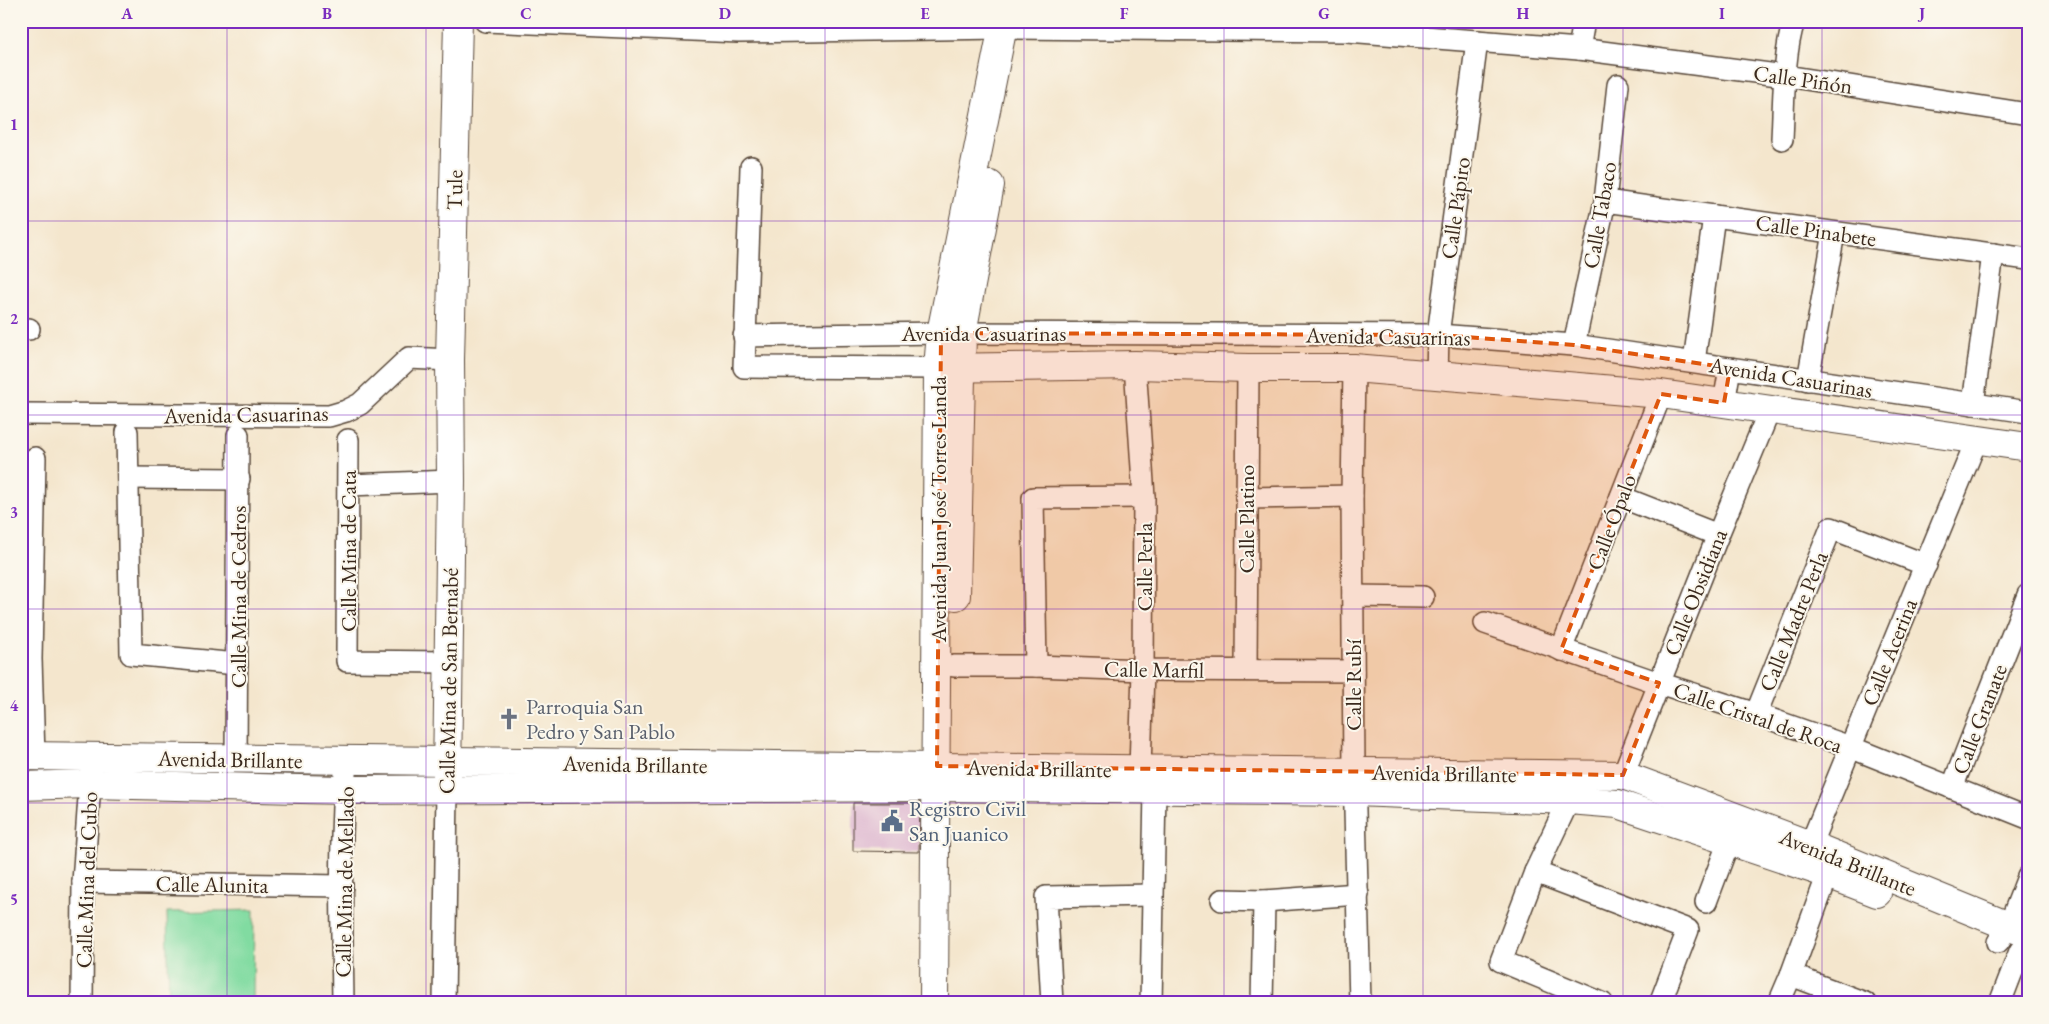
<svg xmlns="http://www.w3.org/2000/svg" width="2049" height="1024" viewBox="0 0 2049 1024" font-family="'EB Garamond',serif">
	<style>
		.green { fill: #81dba1; stroke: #5e8260 }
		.building { fill: #d5a5c8 }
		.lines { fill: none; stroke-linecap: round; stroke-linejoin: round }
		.street-casing { stroke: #574638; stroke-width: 24 }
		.secondary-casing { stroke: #574638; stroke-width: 30 }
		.street { stroke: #fff; stroke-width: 21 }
		.secondary { stroke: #fff; stroke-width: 28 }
		.marked { fill: #df570d; fill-opacity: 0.2; stroke: #df570d; stroke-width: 4; stroke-dasharray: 10 6; stroke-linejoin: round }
		.grid { fill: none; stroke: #7b2cbf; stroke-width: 1; stroke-opacity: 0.55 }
		.labels { text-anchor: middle; stroke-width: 4; stroke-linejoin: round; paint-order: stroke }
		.street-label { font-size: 22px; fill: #3b2a1e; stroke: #fbf7ec }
		.worship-label { font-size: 22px; fill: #5b616d; stroke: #fbf7ec; text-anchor: start }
		.service-label { font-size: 22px; fill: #4e5e75; stroke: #fbf7ec; text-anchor: start }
		.neatline { fill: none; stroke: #7b2cbf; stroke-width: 2 }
		.grid-label { font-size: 16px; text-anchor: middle; font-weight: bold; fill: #7b2cbf }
	</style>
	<rect width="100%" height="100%" fill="#fbf7ec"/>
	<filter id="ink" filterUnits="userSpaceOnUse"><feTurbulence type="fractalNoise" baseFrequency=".02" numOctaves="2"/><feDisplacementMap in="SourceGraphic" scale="10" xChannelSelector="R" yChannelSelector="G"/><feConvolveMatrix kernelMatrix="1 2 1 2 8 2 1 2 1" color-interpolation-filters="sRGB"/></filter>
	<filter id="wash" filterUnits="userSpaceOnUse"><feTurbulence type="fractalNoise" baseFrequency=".0096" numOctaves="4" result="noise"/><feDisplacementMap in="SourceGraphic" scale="20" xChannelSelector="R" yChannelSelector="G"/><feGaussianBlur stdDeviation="1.12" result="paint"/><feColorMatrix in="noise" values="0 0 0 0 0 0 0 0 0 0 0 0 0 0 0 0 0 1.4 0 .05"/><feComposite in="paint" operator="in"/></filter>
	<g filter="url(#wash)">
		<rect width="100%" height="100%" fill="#f4e6cd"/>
		<polygon class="green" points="254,910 253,1003 169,1003 167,912"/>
		<g id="blocks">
			<polygon class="building" points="853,803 920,803 919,852 853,851"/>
		</g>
	</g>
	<g filter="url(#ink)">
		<use href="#blocks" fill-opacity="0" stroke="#574638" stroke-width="1"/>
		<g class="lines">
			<g class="street-casing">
				<g id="street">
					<polyline points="485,21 739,32 1003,28 1347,31 1579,49 1786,76 2028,114"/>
					<polyline points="1579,49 1584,21"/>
					<path d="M1782,139C1784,103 1783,55 1794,21"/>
					<polyline points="751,167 744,367 938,368"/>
					<polyline points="1605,201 2028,259"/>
					<polyline points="21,329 29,329"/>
					<polyline points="744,336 941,333 1438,335 1574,345 2028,412"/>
					<polyline points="1574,345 1605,201 1618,85"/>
					<polyline points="1694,362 1714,216"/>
					<polyline points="1135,365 1144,497 1143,670 1140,770"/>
					<polyline points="1354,368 1352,496 1354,772 1360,1003"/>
					<polyline points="1437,375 1438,335 1477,41"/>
					<polyline points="1808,380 1834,233"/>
					<polyline points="1724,403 1730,368"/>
					<polyline points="1973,404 1993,254"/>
					<polyline points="21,414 329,416 346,411 360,404 409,358 450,360"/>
					<polyline points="127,432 131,654 237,664"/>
					<polyline points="348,440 347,661 448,662"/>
					<polyline points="128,478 239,479"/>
					<polyline points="349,485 451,481"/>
					<polyline points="1621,497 1718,535"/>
					<polyline points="1246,498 1352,496"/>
					<polyline points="1353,596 1423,597"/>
					<polyline points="1485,623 1659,683 1756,714 1850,747 2028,818"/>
					<polyline points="1561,650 1661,394"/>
					<polyline points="954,666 1036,666 1143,670 1353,671"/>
					<polyline points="1036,666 1033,498 1144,497"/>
					<polyline points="1246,670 1248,368"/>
					<polyline points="1756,714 1831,528 1926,565"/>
					<polyline points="34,756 31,659 35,458"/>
					<polyline points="236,759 238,435"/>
					<polyline points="1623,775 1718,535 1770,409"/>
					<polyline points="1952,788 2028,595"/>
					<polyline points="1569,800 1535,872 1501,961 1602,1003"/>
					<polyline points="1805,858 1977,439"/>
					<polyline points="1535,872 1688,930 1660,1003"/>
					<polyline points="83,882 342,886"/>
					<polyline points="1222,900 1264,901 1358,894"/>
					<polyline points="1706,902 1729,841"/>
					<polyline points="1998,942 2009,926 2028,877"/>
					<polyline points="1791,975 1865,1003"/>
					<polyline points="82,1003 83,882 91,769"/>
					<path d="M343,1003C342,922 339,841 346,761"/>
					<polyline points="444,1003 447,789"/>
					<polyline points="1052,1003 1046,897 1152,895"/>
					<polyline points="1151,1003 1155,790"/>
					<polyline points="1262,1003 1264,901"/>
					<polyline points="1779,1003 1791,975 1833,860"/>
					<polyline points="2000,1003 2020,951"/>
				</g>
			</g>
			<g class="secondary-casing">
				<g id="secondary">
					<polyline points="938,368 1135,365 1248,368 1354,368 1661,394 2028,447"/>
					<polyline points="956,596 962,333 990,185"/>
					<polyline points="21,756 1623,775 1810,845 2028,934"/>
					<polyline points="447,780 451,481 450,360 458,21"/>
					<polyline points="21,786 90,784 343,790 936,787 1354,792 1569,800 1618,804 1828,874 1877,893"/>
					<polyline points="934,1003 938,368 941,333 1004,21"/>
				</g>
			</g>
			<use href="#street" class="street"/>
			<use href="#secondary" class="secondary"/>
		</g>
	</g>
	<path class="marked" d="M941,333L1438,335L1574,345L1730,368L1724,403L1661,394L1561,650L1659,683L1623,775L937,766Z"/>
	<path class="grid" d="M227,21V1003M426,21V1003M626,21V1003M825,21V1003M1024,21V1003M1224,21V1003M1423,21V1003M1623,21V1003M1822,21V1003M21,221H2028M21,415H2028M21,609H2028M21,803H2028"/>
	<defs>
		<g id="church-bare" transform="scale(1.725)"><path d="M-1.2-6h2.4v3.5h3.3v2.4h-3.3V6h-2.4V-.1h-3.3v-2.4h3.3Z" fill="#6b7280" stroke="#fbf7ec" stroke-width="2.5" paint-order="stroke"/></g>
		<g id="civic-bare" transform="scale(1.725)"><path d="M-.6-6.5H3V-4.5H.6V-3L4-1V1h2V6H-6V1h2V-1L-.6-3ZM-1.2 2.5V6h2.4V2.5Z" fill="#5c6f8a" stroke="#fbf7ec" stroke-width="2.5" paint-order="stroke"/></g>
	</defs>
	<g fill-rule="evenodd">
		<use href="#church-bare" x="509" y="719"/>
		<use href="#civic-bare" x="892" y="821"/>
	</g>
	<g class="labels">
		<g class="street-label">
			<text transform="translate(1803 79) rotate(8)" y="8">Calle Piñón</text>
			<text transform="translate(454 190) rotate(-89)" y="8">Tule</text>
			<text transform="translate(1455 208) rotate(-82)" y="8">Calle Pápiro</text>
			<text transform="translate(1599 215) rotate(-80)" y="8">Calle Tabaco</text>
			<text transform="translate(1816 230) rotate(8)" y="8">Calle Pinabete</text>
			<text x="984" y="341">Avenida Casuarinas</text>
			<text transform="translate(1388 336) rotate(1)" y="8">Avenida Casuarinas</text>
			<text transform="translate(1791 377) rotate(9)" y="8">Avenida Casuarinas</text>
			<text transform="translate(246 414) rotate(-1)" y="8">Avenida Casuarinas</text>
			<text transform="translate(938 509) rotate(-90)" y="8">Avenida Juan José Torres Landa</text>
			<text transform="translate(1246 519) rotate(-90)" y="8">Calle Platino</text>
			<text transform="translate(1611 522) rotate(-69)" y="8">Calle Ópalo</text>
			<text transform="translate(348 551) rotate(-90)" y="8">Calle Mina de Cata</text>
			<text transform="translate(1144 567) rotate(-90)" y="8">Calle Perla</text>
			<text transform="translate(1695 592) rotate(-68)" y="8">Calle Obsidiana</text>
			<text transform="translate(238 597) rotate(-90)" y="8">Calle Mina de Cedros</text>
			<text transform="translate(1793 621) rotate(-68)" y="8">Calle Madre Perla</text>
			<text transform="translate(1889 652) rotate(-68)" y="8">Calle Acerina</text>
			<text transform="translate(1154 669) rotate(1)" y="8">Calle Marfil</text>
			<text transform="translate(448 681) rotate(-89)" y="8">Calle Mina de San Bernabé</text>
			<text transform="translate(1353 685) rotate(-90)" y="8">Calle Rubí</text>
			<text transform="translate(1758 717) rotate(19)" y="8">Calle Cristal de Roca</text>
			<text transform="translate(1979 719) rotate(-69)" y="8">Calle Granate</text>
			<text transform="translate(230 759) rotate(1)" y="8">Avenida Brillante</text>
			<text transform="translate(635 764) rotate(1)" y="8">Avenida Brillante</text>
			<text transform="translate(1039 768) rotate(1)" y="8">Avenida Brillante</text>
			<text transform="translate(1444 773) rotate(1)" y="8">Avenida Brillante</text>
			<text transform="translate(1848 862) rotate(22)" y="8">Avenida Brillante</text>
			<text transform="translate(86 880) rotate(-88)" y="8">Calle Mina del Cubo</text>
			<text transform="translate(344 882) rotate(-89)" y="8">Calle Mina de Mellado</text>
			<text transform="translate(212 884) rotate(1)" y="8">Calle Alunita</text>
		</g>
		<g class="worship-label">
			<text x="526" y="714">Parroquia San<tspan x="526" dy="25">Pedro y San Pablo</tspan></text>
		</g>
		<g class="service-label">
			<text x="909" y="816">Registro Civil<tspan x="909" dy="25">San Juanico</tspan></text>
		</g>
	</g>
	<rect width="2049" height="1024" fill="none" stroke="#fbf7ec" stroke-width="55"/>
	<rect x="28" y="28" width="1994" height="968" class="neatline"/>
	<g class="grid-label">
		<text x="127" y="19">A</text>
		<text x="327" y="19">B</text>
		<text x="526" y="19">C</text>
		<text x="725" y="19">D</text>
		<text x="925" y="19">E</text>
		<text x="1124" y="19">F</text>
		<text x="1324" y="19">G</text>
		<text x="1523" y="19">H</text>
		<text x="1722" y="19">I</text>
		<text x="1922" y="19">J</text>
		<text x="14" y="130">1</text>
		<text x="14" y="324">2</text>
		<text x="14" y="518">3</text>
		<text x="14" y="711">4</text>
		<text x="14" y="905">5</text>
	</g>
</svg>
